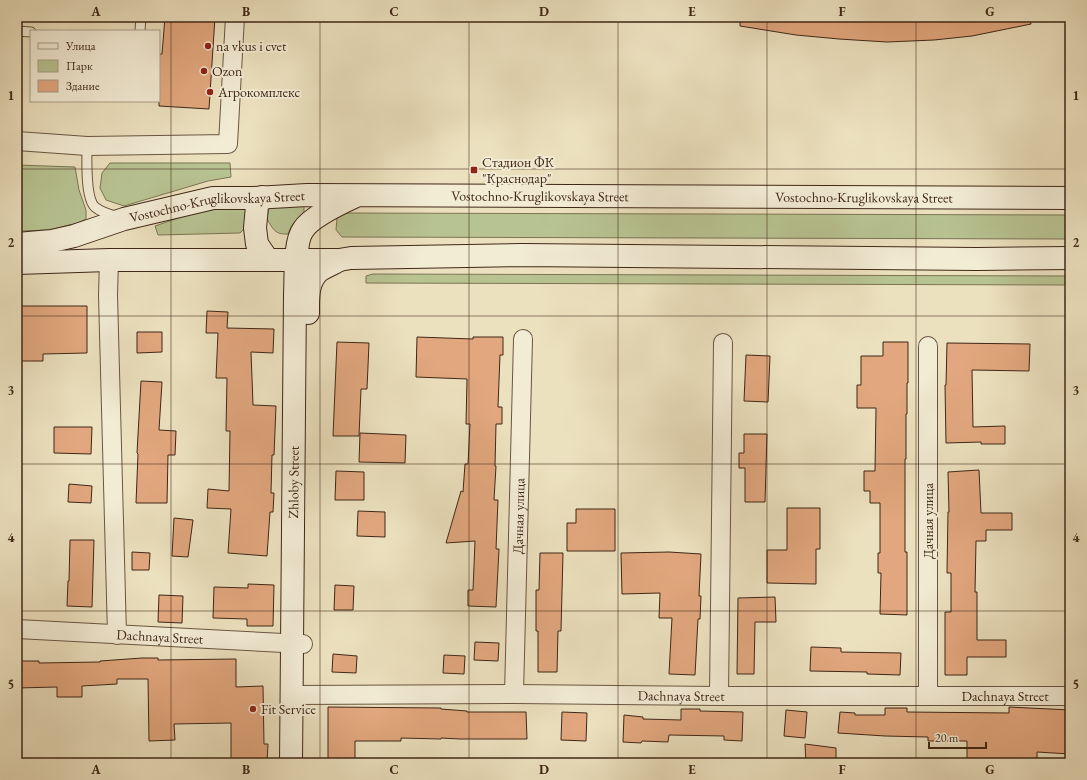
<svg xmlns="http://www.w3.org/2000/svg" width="1087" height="780" viewBox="0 0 1087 780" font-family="'EB Garamond',serif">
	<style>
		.green { fill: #b8c392; stroke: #7c7554 }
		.building { fill: #e2a77e; stroke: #3f2717 }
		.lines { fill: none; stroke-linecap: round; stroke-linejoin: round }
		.lane-casing { stroke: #6a5641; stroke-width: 11 }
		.street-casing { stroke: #6a5641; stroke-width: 20 }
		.secondary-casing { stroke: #3f2717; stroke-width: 24 }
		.lane { stroke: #f3ecd5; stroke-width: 9 }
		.street { stroke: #f3ecd5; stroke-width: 18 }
		.secondary { stroke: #f3ecd5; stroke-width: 22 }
		.grid { fill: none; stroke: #3f2717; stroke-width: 1; stroke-opacity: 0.55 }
		.poi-dot { fill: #8f2418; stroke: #f3ecd5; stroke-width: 1.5 }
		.labels { text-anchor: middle; stroke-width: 4; stroke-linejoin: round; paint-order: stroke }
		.poi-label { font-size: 14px; fill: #3f2717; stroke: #f3ecd5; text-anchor: start }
		.street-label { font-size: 14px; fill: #3f2717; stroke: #f3ecd5 }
		.neatline { fill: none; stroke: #3f2717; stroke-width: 1.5 }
		.grid-label { font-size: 13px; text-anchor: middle; font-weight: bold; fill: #3f2717 }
	</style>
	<rect width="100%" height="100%" fill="#ece1bf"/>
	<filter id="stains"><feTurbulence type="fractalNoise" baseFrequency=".005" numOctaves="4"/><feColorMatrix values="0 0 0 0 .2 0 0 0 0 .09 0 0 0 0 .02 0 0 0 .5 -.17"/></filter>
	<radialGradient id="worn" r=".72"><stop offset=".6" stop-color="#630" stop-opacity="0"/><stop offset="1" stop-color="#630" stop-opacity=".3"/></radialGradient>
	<g class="green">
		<polygon points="110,163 230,163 231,177 208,181 124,206 106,200 100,188 102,173"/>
		<polygon points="17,165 75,167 79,190 86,210 86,219 77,223 50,230 17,231"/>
		<path d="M302,204L304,207V212L293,224L288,234C275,235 273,229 267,219L269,207Z"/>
		<polygon points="241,206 247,212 248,225 240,233 158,235 155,226 187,215 213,208"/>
		<polygon points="342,213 1070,215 1070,239 342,237 336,230 337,218"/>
		<polygon points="373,274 1070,276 1070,285 366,283 366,276"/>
	</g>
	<g class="building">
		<polygon points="165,17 215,17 209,109 159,106 159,54 162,54"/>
		<polygon points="740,17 1030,17 1031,24 972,36 934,40 887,42 839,39 796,35 740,26"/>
		<polygon points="17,306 87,306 87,353 43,354 43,361 17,361"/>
		<polygon points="207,311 228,312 227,328 274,329 273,353 251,352 253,405 276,406 274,455 272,455 271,493 274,493 273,512 270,512 267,556 228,553 231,509 207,508 208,489 229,491 230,431 226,431 227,378 216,378 218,333 206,333"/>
		<polygon points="137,332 162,332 162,352 137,353"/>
		<polygon points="417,337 473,339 473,337 503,337 503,355 500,355 498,407 502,407 502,424 496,424 495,466 496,466 494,500 498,500 496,549 499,549 496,607 468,606 468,590 473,590 475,541 446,543 461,491 463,492 465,464 468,464 470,424 466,424 467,379 416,377"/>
		<polygon points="337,342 369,343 367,389 361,389 359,436 333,436"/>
		<polygon points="883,342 908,342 908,383 907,383 907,414 906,414 906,459 905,459 905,552 907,552 907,615 880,614 881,573 878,573 878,553 880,553 880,503 870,503 870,491 864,491 864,471 875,471 876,408 857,408 857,385 861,385 861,356 883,356"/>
		<polygon points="947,343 1030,344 1029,371 972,370 973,427 1005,426 1005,444 981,444 981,442 946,443 945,385 946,385"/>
		<polygon points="746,355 770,356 768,402 744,401"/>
		<polygon points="141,381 162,382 159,430 176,431 175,455 168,455 167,503 136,503 138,454 137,453"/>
		<polygon points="54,427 92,427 91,454 54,453"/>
		<polygon points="360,433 406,435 405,463 359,462"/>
		<polygon points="744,434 767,434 765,502 745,502 745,468 739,468 739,453 744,453"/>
		<polygon points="979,470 981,513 1012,513 1012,530 986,530 986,541 976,541 975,592 977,592 977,640 1006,640 1006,657 967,657 967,675 945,675 945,612 951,612 951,573 947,573 948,512 949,512 948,472"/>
		<polygon points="336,471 364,472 364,500 335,500"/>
		<polygon points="69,484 92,486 91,503 68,502"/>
		<polygon points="787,508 820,508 820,549 816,549 816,584 767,583 767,550 787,550"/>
		<polygon points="576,509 615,509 615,551 567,551 567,523 576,523"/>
		<polygon points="358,511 385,512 385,537 357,536"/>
		<polygon points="174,518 193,520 188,557 172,556"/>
		<polygon points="70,540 94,540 92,607 67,606 68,581 69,581"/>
		<polygon points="132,552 150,553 149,570 132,570"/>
		<polygon points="669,552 701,554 699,596 701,596 700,619 698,619 695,675 669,674 672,618 659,618 660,593 622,594 621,553"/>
		<polygon points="540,553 563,553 561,631 558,631 557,672 538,672 538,631 536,631 536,590 539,590"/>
		<polygon points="248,584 274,585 273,626 247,626 247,619 213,618 214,587 248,588"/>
		<polygon points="335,585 354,586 353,610 334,610"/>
		<polygon points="159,595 183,596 182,623 158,622"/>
		<polygon points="775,597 776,622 755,622 754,674 737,674 738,598"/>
		<polygon points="475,642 499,643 498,661 474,660"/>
		<polygon points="811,647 841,648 841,652 901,653 900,675 867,674 867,672 810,671"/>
		<polygon points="333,654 357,656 356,673 332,672"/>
		<polygon points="444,655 465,656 464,674 443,673"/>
		<polygon points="142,658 158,658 158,660 236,659 236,687 263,686 264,744 268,744 267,763 231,763 231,723 174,724 175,740 149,741 148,679 117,679 117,684 82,686 82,697 57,697 57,687 17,688 17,661 39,661 39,663 100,662 100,661"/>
		<polygon points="328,707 441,708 441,709 467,711 467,712 526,712 527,739 460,739 441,738 441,739 401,738 401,741 355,741 355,762 328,762"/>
		<polygon points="1009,707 1070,710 1070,754 1037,752 1037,763 967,761 967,741 928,741 928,737 885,736 838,733 840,712 855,713 855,715 885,715 885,708 907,708 907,712 1009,713"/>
		<polygon points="681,709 700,709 700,711 743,712 742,741 724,740 724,736 669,735 668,742 642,741 641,743 623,742 624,715 643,717 643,719 681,720"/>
		<polygon points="786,710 807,712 805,738 784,736"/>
		<polygon points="562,712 587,713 586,741 561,740"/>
		<polygon points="805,744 836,748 836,763 806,763"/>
	</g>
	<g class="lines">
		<g class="lane-casing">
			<g id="lane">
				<polyline points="17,31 31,32"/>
				<polyline points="140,31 141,17"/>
				<path d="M87,146C87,159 85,198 95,207C102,213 111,215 119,217"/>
			</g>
		</g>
		<g class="street-casing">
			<g id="street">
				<polyline points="17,141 87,146 228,144 235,17"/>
				<polyline points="109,260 108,295 117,635"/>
				<path id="s1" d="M17,629L303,644"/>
				<path id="s2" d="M514,694L523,339"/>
				<path id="s3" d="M292,695L514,694L719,696H1070"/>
				<polyline points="719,696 723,343"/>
				<polyline points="928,696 928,346"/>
			</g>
		</g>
		<g class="secondary-casing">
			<g id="secondary">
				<polyline points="262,197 257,206 255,228 257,244 268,260"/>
				<path id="s4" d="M17,244L52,241L74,236L124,219L213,198H253L307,195L1070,198"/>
				<polyline points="17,263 109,260 339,260 351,258 522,255 977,259 1070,258"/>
				<path d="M308,313C308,298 307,282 319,271C325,267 333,264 339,260"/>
				<path id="s5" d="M291,763L295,294C296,278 294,242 303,230C311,217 339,204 354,197"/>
			</g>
		</g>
		<use href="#lane" class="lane"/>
		<use href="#street" class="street"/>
		<use href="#secondary" class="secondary"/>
	</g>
	<path class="grid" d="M171,17V763M320,17V763M469,17V763M618,17V763M767,17V763M916,17V763M17,169H1070M17,316H1070M17,464H1070M17,611H1070"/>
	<g class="poi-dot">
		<circle cx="208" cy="46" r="4"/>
		<circle cx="204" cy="71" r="4"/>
		<circle cx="210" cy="92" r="4"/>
		<rect x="470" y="166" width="8" height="8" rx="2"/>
		<circle cx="253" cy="709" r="4"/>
	</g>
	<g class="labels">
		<g class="poi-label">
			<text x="216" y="51">na vkus i cvet</text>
			<text x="212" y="76">Ozon</text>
			<text x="218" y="97">Агрокомплекс</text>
			<text x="482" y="167">Стадион ФК<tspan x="482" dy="16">"Краснодар"</tspan></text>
			<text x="261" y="714">Fit Service</text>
		</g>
		<g class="street-label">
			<text dy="5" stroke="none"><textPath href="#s4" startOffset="529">Vostochno-Kruglikovskaya Street</textPath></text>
			<text dy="5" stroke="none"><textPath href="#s4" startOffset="853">Vostochno-Kruglikovskaya Street</textPath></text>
			<text dy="5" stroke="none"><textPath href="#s4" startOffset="205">Vostochno-Kruglikovskaya Street</textPath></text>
			<text dy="5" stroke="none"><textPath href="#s5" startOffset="281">Zhloby Street</textPath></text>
			<text dy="5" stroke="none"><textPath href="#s2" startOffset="178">Дачная улица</textPath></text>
			<text transform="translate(928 521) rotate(-90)" y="5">Дачная улица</text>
			<text dy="5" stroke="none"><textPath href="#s1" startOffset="143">Dachnaya Street</textPath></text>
			<text dy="5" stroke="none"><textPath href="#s3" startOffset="389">Dachnaya Street</textPath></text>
			<text dy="5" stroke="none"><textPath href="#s3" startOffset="713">Dachnaya Street</textPath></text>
		</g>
	</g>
	<rect width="1087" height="780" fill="none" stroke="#ece1bf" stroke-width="44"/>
	<rect x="30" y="30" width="130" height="72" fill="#f3ecd5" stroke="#ab9d89"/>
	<rect x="38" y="43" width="20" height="6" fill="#f3ecd5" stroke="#ab9d89"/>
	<text x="66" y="50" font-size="12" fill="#3f2717">Улица</text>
	<rect x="38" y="60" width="20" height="12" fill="#b8c392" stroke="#ab9d89"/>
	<text x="66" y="70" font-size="12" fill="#3f2717">Парк</text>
	<rect x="38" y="80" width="20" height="12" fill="#e2a77e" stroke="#ab9d89"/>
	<text x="66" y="90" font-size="12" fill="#3f2717">Здание</text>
	<path d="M929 742v6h57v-6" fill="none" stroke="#3f2717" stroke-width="2"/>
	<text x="935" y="742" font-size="12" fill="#3f2717" stroke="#f3ecd5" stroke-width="3" paint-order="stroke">20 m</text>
	<rect x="22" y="22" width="1043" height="736" class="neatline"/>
	<g class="grid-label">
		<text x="96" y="16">A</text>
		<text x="246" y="16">B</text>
		<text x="394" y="16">C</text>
		<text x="544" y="16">D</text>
		<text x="692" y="16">E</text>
		<text x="842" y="16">F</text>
		<text x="990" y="16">G</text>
		<text x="11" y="100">1</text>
		<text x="1076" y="100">1</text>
		<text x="11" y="247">2</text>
		<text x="1076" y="247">2</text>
		<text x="11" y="395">3</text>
		<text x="1076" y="395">3</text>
		<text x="11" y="542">4</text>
		<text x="1076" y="542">4</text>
		<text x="11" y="689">5</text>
		<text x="1076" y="689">5</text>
		<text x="96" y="774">A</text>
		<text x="246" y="774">B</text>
		<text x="394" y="774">C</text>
		<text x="544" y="774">D</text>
		<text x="692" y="774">E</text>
		<text x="842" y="774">F</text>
		<text x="990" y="774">G</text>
	</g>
	<rect width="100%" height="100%" filter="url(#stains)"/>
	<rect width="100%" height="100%" fill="url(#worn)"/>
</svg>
